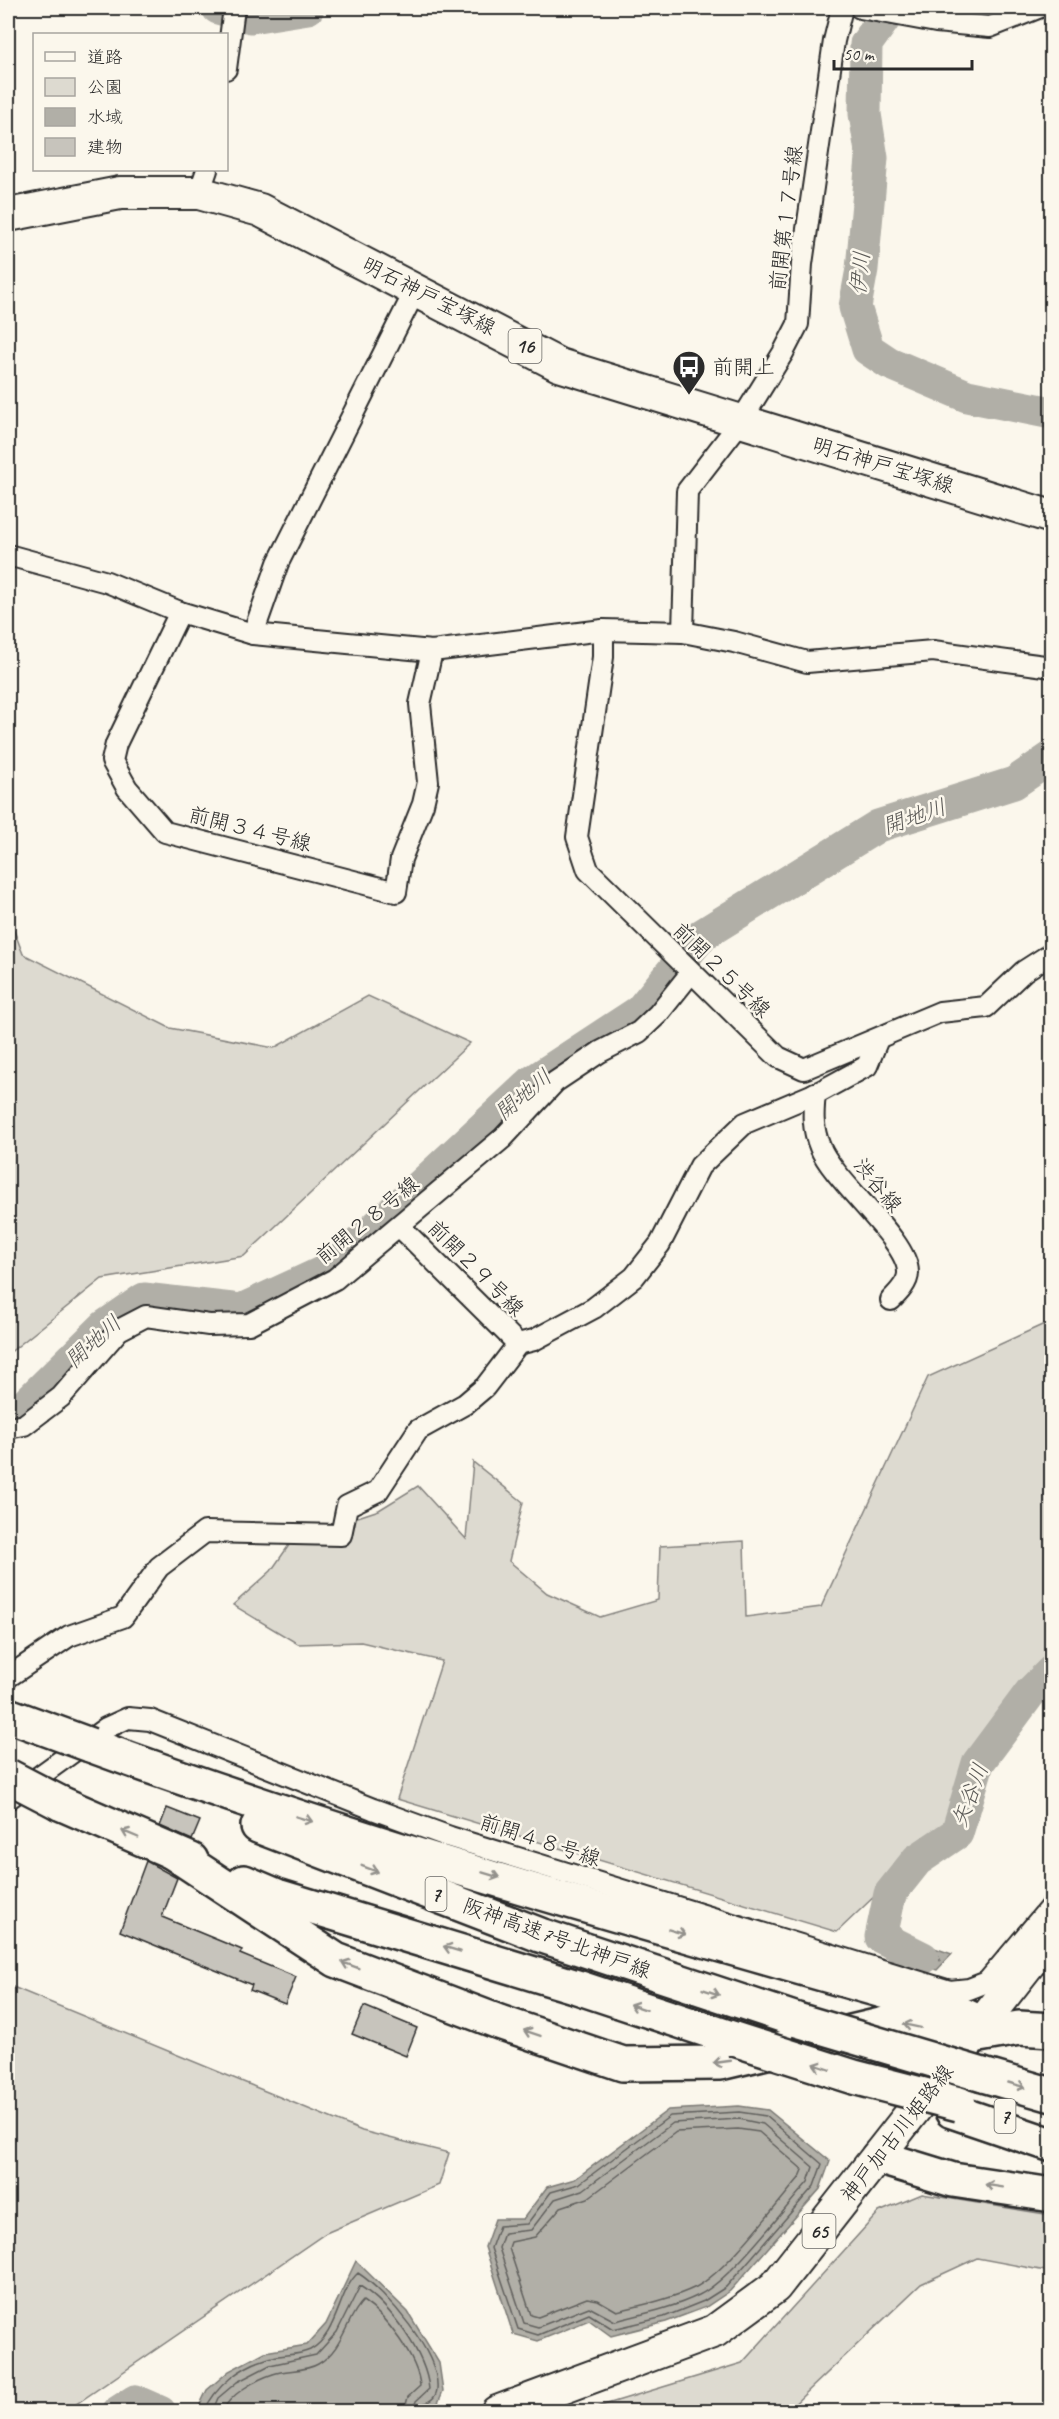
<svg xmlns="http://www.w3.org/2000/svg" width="1059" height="2419" viewBox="0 0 1059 2419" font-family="Caveat,'Klee One',sans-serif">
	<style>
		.green { fill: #dddad0; stroke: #84827e; stroke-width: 1.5 }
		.water { fill: #b1afa7; stroke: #7b7a75; stroke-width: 1.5 }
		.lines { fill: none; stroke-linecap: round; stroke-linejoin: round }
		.shore { stroke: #61605d; stroke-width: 1.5 }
		.river { stroke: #b1afa7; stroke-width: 33 }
		.building { fill: #c7c4bc; stroke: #2b2b2b; stroke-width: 1.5 }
		.street-casing { stroke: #2b2b2b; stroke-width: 24 }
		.primary-casing { stroke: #2b2b2b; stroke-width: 36 }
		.highway-casing { stroke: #2b2b2b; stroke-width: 38 }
		.street { stroke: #fbf7ec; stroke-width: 20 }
		.primary { stroke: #fbf7ec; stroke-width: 32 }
		.highway { stroke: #fbf7ec; stroke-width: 33 }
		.highway-bridge-casing { stroke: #2b2b2b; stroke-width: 38; stroke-linecap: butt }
		.highway-bridge { stroke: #fbf7ec; stroke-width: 33 }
		.oneway { stroke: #93918c }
		.labels { text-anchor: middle; stroke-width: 5; stroke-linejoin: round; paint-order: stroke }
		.shield { fill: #fbf7ec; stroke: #696865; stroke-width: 1.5 }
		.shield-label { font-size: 20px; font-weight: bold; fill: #2b2b2b }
		.street-label { font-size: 21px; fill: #2b2b2b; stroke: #fbf7ec }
		.poi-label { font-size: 21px; fill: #2b2b2b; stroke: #fbf7ec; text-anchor: start }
		.water-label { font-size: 22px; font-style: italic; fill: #5a5956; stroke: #fbf7ec }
	</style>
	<rect width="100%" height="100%" fill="#fbf7ec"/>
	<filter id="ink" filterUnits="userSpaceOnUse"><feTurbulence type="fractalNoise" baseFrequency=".0167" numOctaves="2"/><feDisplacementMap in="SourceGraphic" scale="12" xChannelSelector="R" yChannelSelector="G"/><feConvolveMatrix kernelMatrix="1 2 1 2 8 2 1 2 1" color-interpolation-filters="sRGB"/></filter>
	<g filter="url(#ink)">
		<g class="green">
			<polygon points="8,915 23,954 170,1028 274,1048 368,996 470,1043 244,1256 102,1279 8,1354"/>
			<polygon points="1051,1321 1051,1670 943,1831 837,1932 397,1799 442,1661 361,1642 298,1644 233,1605 271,1571 294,1538 379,1510 418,1486 466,1539 473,1462 523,1502 509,1561 547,1593 600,1617 658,1600 660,1546 744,1541 746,1617 821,1607 928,1377"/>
			<polygon points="8,1985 362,2131 449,2153 439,2185 326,2233 66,2411 8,2411"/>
			<polygon points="922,2194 1051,2215 1051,2272 977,2258 921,2284 787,2411 584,2411 742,2363 879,2212"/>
		</g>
		<g class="water">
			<polygon points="888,1932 952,1954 937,1970 896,1959"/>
			<polygon points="739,2106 768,2110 830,2161 820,2189 730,2291 706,2307 666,2322 611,2336 589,2320 538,2341 513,2334 485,2247 495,2219 523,2219 547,2187 575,2179 668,2110"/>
			<polygon points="356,2261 408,2312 439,2363 443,2391 438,2403 422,2412 197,2411 207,2390 229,2371 265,2352 307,2345 326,2324"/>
		</g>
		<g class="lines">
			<g class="shore">
				<polygon points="900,1943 939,1956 940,1960 935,1963 902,1954 899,1946"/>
				<polygon points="739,2112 766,2116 822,2164 814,2186 726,2287 704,2301 664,2317 613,2329 589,2314 538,2335 518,2329 491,2248 499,2226 527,2224 551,2192 579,2184 670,2116"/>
				<path d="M739,2119L763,2124L813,2167L808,2182C782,2211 732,2279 699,2295C673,2308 643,2314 615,2321L589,2307L538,2327L524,2323L499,2248L504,2233L531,2230L555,2199L583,2190L673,2123Z"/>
				<path d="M738,2129L759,2132L803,2170L800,2177C775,2206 727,2271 696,2287C671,2299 643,2305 617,2311L598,2300L587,2298L538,2317L531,2315L509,2248L511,2242L535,2237L561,2207L588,2198L676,2132Z"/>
				<path d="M204,2412C215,2386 241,2366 269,2358C281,2354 298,2356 310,2350C338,2335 338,2291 358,2273C386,2291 440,2354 437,2389C436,2399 429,2401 422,2405L421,2412"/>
				<path d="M212,2412L218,2398L237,2382L270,2365L316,2355L337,2332L360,2286C390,2305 426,2354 429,2389L416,2401L413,2412"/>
				<path d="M222,2412C230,2394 255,2380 273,2374C287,2369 305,2372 318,2364C344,2349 347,2316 363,2301C386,2316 418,2359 420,2386L408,2397L404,2412"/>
			</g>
			<g class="river">
				<polyline points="218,8 251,17 308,8"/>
				<polyline points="892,8 866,44 865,114 872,158 862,269 855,307 868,349 889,363 967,396 1052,413"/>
				<polyline points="8,1415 17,1413 105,1326 144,1299 241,1310 332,1268 532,1082 640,1011 702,935 878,826 1014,783 1052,757"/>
				<polyline points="923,1958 881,1937 890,1894 917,1860 957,1833 978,1763 1030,1693 1052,1671"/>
				<polyline points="118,2412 135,2401 160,2412"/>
			</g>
		</g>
		<g class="building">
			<polygon points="167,1808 200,1821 192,1840 160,1826"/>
			<polygon points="146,1861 177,1878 162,1917 242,1950 240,1954 296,1977 285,2004 250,1990 252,1985 120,1931"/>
			<polygon points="364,2006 417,2028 406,2056 352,2034"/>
		</g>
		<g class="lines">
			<g class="street-casing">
				<g id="street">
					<polyline points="860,8 936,22 990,27 1038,8"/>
					<polyline points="226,69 234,8"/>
					<polyline points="199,193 207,170"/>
					<polyline points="8,555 107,582 180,612 253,634 432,651 603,630 683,632 734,642 807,662 933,651 1052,667"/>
					<polyline points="180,612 116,744 112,761 127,788 165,832 396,892 401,859 423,804 428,782 420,704 432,651"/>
					<polyline points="603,630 603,657 577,837 588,870 778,1057 804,1069 940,1012 986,1007 1024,971 1052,953"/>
					<polyline points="683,632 687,491 741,421 783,353 798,324 802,264 834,41 842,8"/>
					<polyline points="253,634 278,563 416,289"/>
					<path d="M815,1093C813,1113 812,1128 820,1147C834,1182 909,1241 908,1273C908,1283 898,1293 891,1300"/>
					<polyline points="400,1227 518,1344"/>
					<polyline points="8,1428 24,1425 61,1397 119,1330 146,1316 209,1325 249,1324 335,1279 503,1138 555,1082 600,1052 639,1032 658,1014 690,974"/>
					<polyline points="8,1677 69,1636 123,1617 159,1567 205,1532 341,1535 347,1506 378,1491 418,1430 465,1404 485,1387 518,1344 534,1340 594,1308 634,1277 660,1244 700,1166 745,1123 821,1091 867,1066 878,1039"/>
					<polyline points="8,1799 106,1728 128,1718 150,1720 373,1809 450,1837 950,1991 969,1989 987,1982 1052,1905"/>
				</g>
			</g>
			<g class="primary-casing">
				<g id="primary">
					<polyline points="8,215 120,193 199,193 260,210 559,365 1052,517"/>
					<polyline points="497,2412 715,2331 775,2287 1052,1934"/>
				</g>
			</g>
			<g class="highway-casing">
				<g id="highway">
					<path d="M90,1745C374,1849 666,1930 957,2012L983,2024"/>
					<polyline points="60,1803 191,1860"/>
					<polyline points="258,1826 540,1935 797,2020"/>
					<polyline points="172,1852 336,1960 499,2022 623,2064 720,2063 893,2022 947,2033 965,2046"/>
					<polyline points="244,1882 277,1896 577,1987 734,2039"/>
					<polyline points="973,2036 1019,2028 1052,2030"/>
					<polyline points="983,2075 1052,2095"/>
					<polyline points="952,2111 1052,2145"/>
					<polyline points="878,2157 953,2180 1052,2195"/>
				</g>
			</g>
			<use href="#street" class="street"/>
			<use href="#primary" class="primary"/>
			<use href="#highway" class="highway"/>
			<g class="highway-bridge-casing">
				<g id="highway-bridge">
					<polyline points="8,1715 90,1745"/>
					<polyline points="8,1776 60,1803"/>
					<polyline points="797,2020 983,2075"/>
					<polyline points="734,2039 854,2077 959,2104"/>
				</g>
			</g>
			<use href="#highway-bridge" class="highway-bridge"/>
		</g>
		<defs><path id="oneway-shaft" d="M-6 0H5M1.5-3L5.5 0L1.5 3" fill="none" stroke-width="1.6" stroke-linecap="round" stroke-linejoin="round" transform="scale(1.5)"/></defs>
		<g class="oneway">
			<use href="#oneway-shaft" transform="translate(304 1819) rotate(17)"/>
			<use href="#oneway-shaft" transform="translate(130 1834) rotate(-157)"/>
			<use href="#oneway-shaft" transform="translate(370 1869) rotate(21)"/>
			<use href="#oneway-shaft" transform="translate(491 1875) rotate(17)"/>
			<use href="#oneway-shaft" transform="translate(677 1932) rotate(17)"/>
			<use href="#oneway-shaft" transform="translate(452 1949) rotate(-163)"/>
			<use href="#oneway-shaft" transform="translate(350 1965) rotate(-159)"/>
			<use href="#oneway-shaft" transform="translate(711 1992) rotate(19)"/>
			<use href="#oneway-shaft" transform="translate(638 2007) rotate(-162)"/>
			<use href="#oneway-shaft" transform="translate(912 2026) rotate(-168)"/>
			<use href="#oneway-shaft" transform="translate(532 2033) rotate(-161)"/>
			<use href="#oneway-shaft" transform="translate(722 2062) rotate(172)"/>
			<use href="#oneway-shaft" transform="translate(822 2067) rotate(-162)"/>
			<use href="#oneway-shaft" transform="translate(1017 2085) rotate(16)"/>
			<use href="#oneway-shaft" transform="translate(994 2186) rotate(-171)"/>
		</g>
	</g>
	<defs>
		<g id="bus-pin" transform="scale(1.725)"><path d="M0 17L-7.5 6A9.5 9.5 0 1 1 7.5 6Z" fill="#2b2b2b" stroke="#fbf7ec"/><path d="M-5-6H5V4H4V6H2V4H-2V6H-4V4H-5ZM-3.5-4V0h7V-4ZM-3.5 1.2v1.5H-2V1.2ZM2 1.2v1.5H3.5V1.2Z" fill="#fff"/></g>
	</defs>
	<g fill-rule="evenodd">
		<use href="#bus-pin" x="689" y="367"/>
	</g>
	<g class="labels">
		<g class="shield">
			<rect x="508.5" y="329" width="33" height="34" rx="4.5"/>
			<rect x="425.5" y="1877" width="21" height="34" rx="4.5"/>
			<rect x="994.5" y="2099" width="21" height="34" rx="4.5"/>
			<rect x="802.5" y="2214" width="33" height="34" rx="4.5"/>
		</g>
		<g class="shield-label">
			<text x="525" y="353">16</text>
			<text x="436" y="1901">7</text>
			<text x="1005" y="2123">7</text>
			<text x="819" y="2238">65</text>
		</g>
		<g class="street-label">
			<text transform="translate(786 218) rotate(-83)" y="7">前開第１７号線</text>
			<text transform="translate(429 296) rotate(27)" y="7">明石神戸宝塚線</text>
			<text transform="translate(883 465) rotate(17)" y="7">明石神戸宝塚線</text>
			<text transform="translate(250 829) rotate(14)" y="7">前開３４号線</text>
			<text transform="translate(722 970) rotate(44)" y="7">前開２５号線</text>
			<text transform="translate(878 1185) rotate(51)" y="7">渋谷線</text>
			<text transform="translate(367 1220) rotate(-39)" y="7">前開２８号線</text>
			<text transform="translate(476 1268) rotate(45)" y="7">前開２９号線</text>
			<text transform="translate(540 1840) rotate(18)" y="7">前開４８号線</text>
			<text transform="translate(557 1938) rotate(20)" y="7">阪神高速7号北神戸線</text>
			<text transform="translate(897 2133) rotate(-52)" y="7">神戸加古川姫路線</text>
		</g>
		<g class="poi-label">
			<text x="712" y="374">前開上</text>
		</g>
		<g class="water-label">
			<text transform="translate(859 273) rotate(-84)" y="8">伊川</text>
			<text transform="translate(914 816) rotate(-19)" y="8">開地川</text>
			<text transform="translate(523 1094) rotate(-40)" y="8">開地川</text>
			<text transform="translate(93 1341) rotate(-42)" y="8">開地川</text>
			<text transform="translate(969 1795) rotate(-69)" y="8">矢谷川</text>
		</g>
	</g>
	<rect width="1059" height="2419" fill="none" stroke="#fbf7ec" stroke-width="30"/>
	<rect x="15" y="15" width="1029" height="2389" fill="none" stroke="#2b2b2b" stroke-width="2" filter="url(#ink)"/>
	<rect x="33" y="33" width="195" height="138" fill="#fbf7ec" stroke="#a8a59f" stroke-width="1.5"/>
	<rect x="45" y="52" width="30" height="9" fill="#fbf7ec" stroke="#a8a59f" stroke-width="1.5"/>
	<text x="87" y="63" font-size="18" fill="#2b2b2b">道路</text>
	<rect x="45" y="78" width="30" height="18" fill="#dddad0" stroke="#a8a59f" stroke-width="1.5"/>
	<text x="87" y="93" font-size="18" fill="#2b2b2b">公園</text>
	<rect x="45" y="108" width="30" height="18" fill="#b1afa7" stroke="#a8a59f" stroke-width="1.5"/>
	<text x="87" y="123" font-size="18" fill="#2b2b2b">水域</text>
	<rect x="45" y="138" width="30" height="18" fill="#c7c4bc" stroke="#a8a59f" stroke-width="1.5"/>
	<text x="87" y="153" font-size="18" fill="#2b2b2b">建物</text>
	<path d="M834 60v9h138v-9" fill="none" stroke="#2b2b2b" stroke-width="3"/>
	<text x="843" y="60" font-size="18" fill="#2b2b2b" stroke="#fbf7ec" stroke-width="4.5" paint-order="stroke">50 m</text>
</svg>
